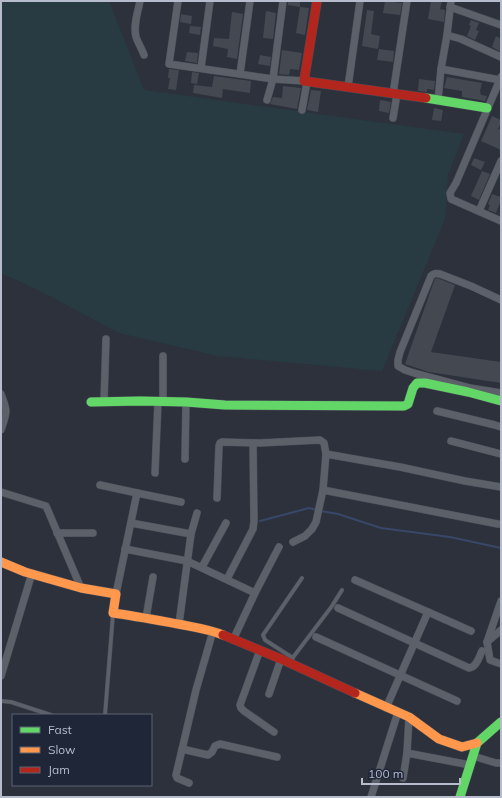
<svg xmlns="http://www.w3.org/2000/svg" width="502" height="798" viewBox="0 0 502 798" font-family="Mulish,sans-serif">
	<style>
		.green { fill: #283b43 }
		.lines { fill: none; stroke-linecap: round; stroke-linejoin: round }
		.stream { stroke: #394768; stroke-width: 2 }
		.building { fill: #444851 }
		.lane-casing { stroke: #484c55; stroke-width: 4.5 }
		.street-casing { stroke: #484c55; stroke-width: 8 }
		.fast-casing { stroke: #484c55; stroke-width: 10 }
		.slow-casing { stroke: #484c55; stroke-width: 10 }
		.jam-casing { stroke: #484c55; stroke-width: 10 }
		.lane { stroke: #5c6069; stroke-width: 3.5 }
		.street { stroke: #5c6069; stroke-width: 7 }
		.fast { stroke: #63d668; stroke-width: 9 }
		.slow { stroke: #ff974d; stroke-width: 9 }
		.jam { stroke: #b3261e; stroke-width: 9 }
	</style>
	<rect width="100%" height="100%" fill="#2c313c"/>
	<polygon class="green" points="1,1 109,1 144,90 464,134 448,175 445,219 382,371 218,356 119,333 42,292 1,273"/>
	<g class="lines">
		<g class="stream">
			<polyline points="321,511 338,514 381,528 450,537 501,548"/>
			<polyline points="260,521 309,508 317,510"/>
		</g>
	</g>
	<g class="building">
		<polygon points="288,1 300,1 300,7 288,5"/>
		<polygon points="385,1 402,3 400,15 383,13"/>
		<polygon points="431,1 442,1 440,9 445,10 444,22 428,19"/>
		<polygon points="300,7 309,8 305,35 296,33"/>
		<polygon points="367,10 374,11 371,34 380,36 378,49 362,46"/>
		<polygon points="266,11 276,13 273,39 263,38"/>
		<polygon points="232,12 243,14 237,59 227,57 228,49 213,46 214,38 229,39"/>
		<polygon points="181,14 192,16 191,24 180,22"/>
		<polygon points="471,20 479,23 476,30 479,31 475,40 467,36 471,26 469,25"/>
		<polygon points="190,26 201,27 200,35 189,33"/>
		<polygon points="496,36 501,39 501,52 492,47"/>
		<polygon points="379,49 394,51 393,62 377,60"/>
		<polygon points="282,50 302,53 299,70 290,69 289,75 279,74"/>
		<polygon points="187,52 198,53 197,63 185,61"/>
		<polygon points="260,55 271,57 270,66 258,64"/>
		<polygon points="169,69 179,70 176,90 168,89 170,78 168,78"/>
		<polygon points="192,72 199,73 197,84 191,83"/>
		<polygon points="214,76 251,81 250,93 223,89 222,98 193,93 194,85 212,87"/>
		<polygon points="447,77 482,83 480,91 481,95 487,96 485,101 462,97 462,91 444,88"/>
		<polygon points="419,79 435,81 434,90 427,89 427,92 418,91"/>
		<polygon points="283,86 301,88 297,109 270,104 273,97 282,98"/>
		<polygon points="311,90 321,91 318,112 307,110"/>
		<polygon points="380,100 391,102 389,113 379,111"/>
		<polygon points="434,108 443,110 441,121 432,120"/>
		<polygon points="492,116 501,120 501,123 498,129 501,130 501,150 481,141"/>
		<polygon points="474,158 485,162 481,170 471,165"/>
		<polygon points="482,171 490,174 479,200 471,196"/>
		<polygon points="492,194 501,197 501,200 496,213 488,210 490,205 488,204"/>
		<polygon points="437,278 455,285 431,352 501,362 501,383 429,372 405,364 433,284 435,279"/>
	</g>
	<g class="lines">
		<g class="lane-casing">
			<g id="lane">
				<polyline points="293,658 265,640 263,635 302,578"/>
				<polyline points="291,660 332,606 342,590"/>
				<polyline points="1,701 11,702 51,715"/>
				<polyline points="105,715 113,614"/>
			</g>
		</g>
		<g class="street-casing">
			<g id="street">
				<path d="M140,1C138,12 133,25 136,37C138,43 142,49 144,55"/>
				<polyline points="178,1 169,64 273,79 304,81"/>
				<polyline points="451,1 447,35 461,39 501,57"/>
				<polyline points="450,7 501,25"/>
				<polyline points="447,35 441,69 500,80"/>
				<polyline points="201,68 210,1"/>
				<polyline points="240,74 250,1"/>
				<polyline points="501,77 456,183 450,193 451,199 501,221"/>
				<polyline points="348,87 360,1"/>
				<polyline points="393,94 407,1"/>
				<polyline points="267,100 273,79 283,1"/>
				<polyline points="438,100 441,69"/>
				<polyline points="302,110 307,82"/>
				<polyline points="393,118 397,94"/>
				<polyline points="479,211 501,161"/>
				<path d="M501,300L471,286L440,274C436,273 434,273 431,276L400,352L398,360V366L405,370L414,373L470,388L501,393"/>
				<polyline points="163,356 163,402"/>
				<path d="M1,394C8,412 7,412 1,430"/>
				<polyline points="104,401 106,339"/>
				<polyline points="437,411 495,425 501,427"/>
				<polyline points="451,441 501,454"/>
				<polyline points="185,459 186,402"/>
				<polyline points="155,473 158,401"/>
				<polyline points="100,485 137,493 116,594"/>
				<polyline points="323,490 498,524"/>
				<polyline points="1,492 46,506 81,588"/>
				<polyline points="137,493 181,502"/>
				<polyline points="217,498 219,446 220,443 222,442 259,443 320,440 324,443 326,454 400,467 465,481 501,487"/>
				<polyline points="131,523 191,534"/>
				<polyline points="57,533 93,533"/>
				<polyline points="293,542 305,536 312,529 316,522 323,490 326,454"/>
				<polyline points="125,549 187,561 255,593"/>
				<polyline points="202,567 226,523"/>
				<polyline points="227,579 253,529 254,521 253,443"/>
				<polyline points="355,580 428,612 386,708"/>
				<polyline points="501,601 487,642 490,660 501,664"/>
				<path d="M338,608L469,668C477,667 479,657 482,651"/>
				<polyline points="428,612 471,631"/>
				<polyline points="146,618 153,577"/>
				<polyline points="179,624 191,534 197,513"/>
				<polyline points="316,637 457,701"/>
				<polyline points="233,640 255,593 279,547"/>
				<polyline points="487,642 501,630"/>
				<polyline points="260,650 240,705 241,708 244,711 274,732"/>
				<polyline points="1,676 32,573"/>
				<polyline points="269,694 281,659"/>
				<polyline points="182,749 208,755 212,752 215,746 220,744 277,757"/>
				<polyline points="407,753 470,765"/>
				<polyline points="473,756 496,763 501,763"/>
				<polyline points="403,778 407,753 409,717"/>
				<polyline points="189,783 177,778 176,775 196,690 213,631"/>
				<polyline points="371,797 398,712"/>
			</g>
		</g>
		<g class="fast-casing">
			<g id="fast">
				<polyline points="426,98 487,108"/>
				<polyline points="91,402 140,401 186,402 225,405 404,406 408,404 413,388 417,383 425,383 468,392 501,401"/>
				<polyline points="460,797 477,743 501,722"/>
			</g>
		</g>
		<g class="slow-casing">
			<g id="slow">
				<path d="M1,562L25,572L81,588L116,594L113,613C135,616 156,620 178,624C193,627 209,629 223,635"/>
				<polyline points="355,693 409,717 439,739 462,747 477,743"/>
			</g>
		</g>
		<g class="jam-casing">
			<g id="jam">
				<polyline points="317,1 304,81 426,98"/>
				<polyline points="223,635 281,659 355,693"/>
			</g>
		</g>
		<use href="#lane" class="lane"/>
		<use href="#street" class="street"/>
		<use href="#fast" class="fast"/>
		<use href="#slow" class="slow"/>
		<use href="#jam" class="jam"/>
	</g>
	<rect width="502" height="798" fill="none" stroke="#b7bccc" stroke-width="4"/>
	<rect x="12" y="714" width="140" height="72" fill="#1e2638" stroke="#5b6273"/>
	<rect x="20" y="727" width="20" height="6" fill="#63d668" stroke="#5b6273"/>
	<text x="48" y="734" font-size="12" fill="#b7bccc">Fast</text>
	<rect x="20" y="747" width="20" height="6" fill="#ff974d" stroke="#5b6273"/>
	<text x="48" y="754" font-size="12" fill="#b7bccc">Slow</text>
	<rect x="20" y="767" width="20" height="6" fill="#b3261e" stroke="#5b6273"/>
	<text x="48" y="774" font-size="12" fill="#b7bccc">Jam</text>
	<path d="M362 778v6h98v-6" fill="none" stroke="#b7bccc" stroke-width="2"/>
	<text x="368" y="778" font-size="12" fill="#b7bccc" stroke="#1e2638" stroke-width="3" paint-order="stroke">100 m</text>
</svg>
